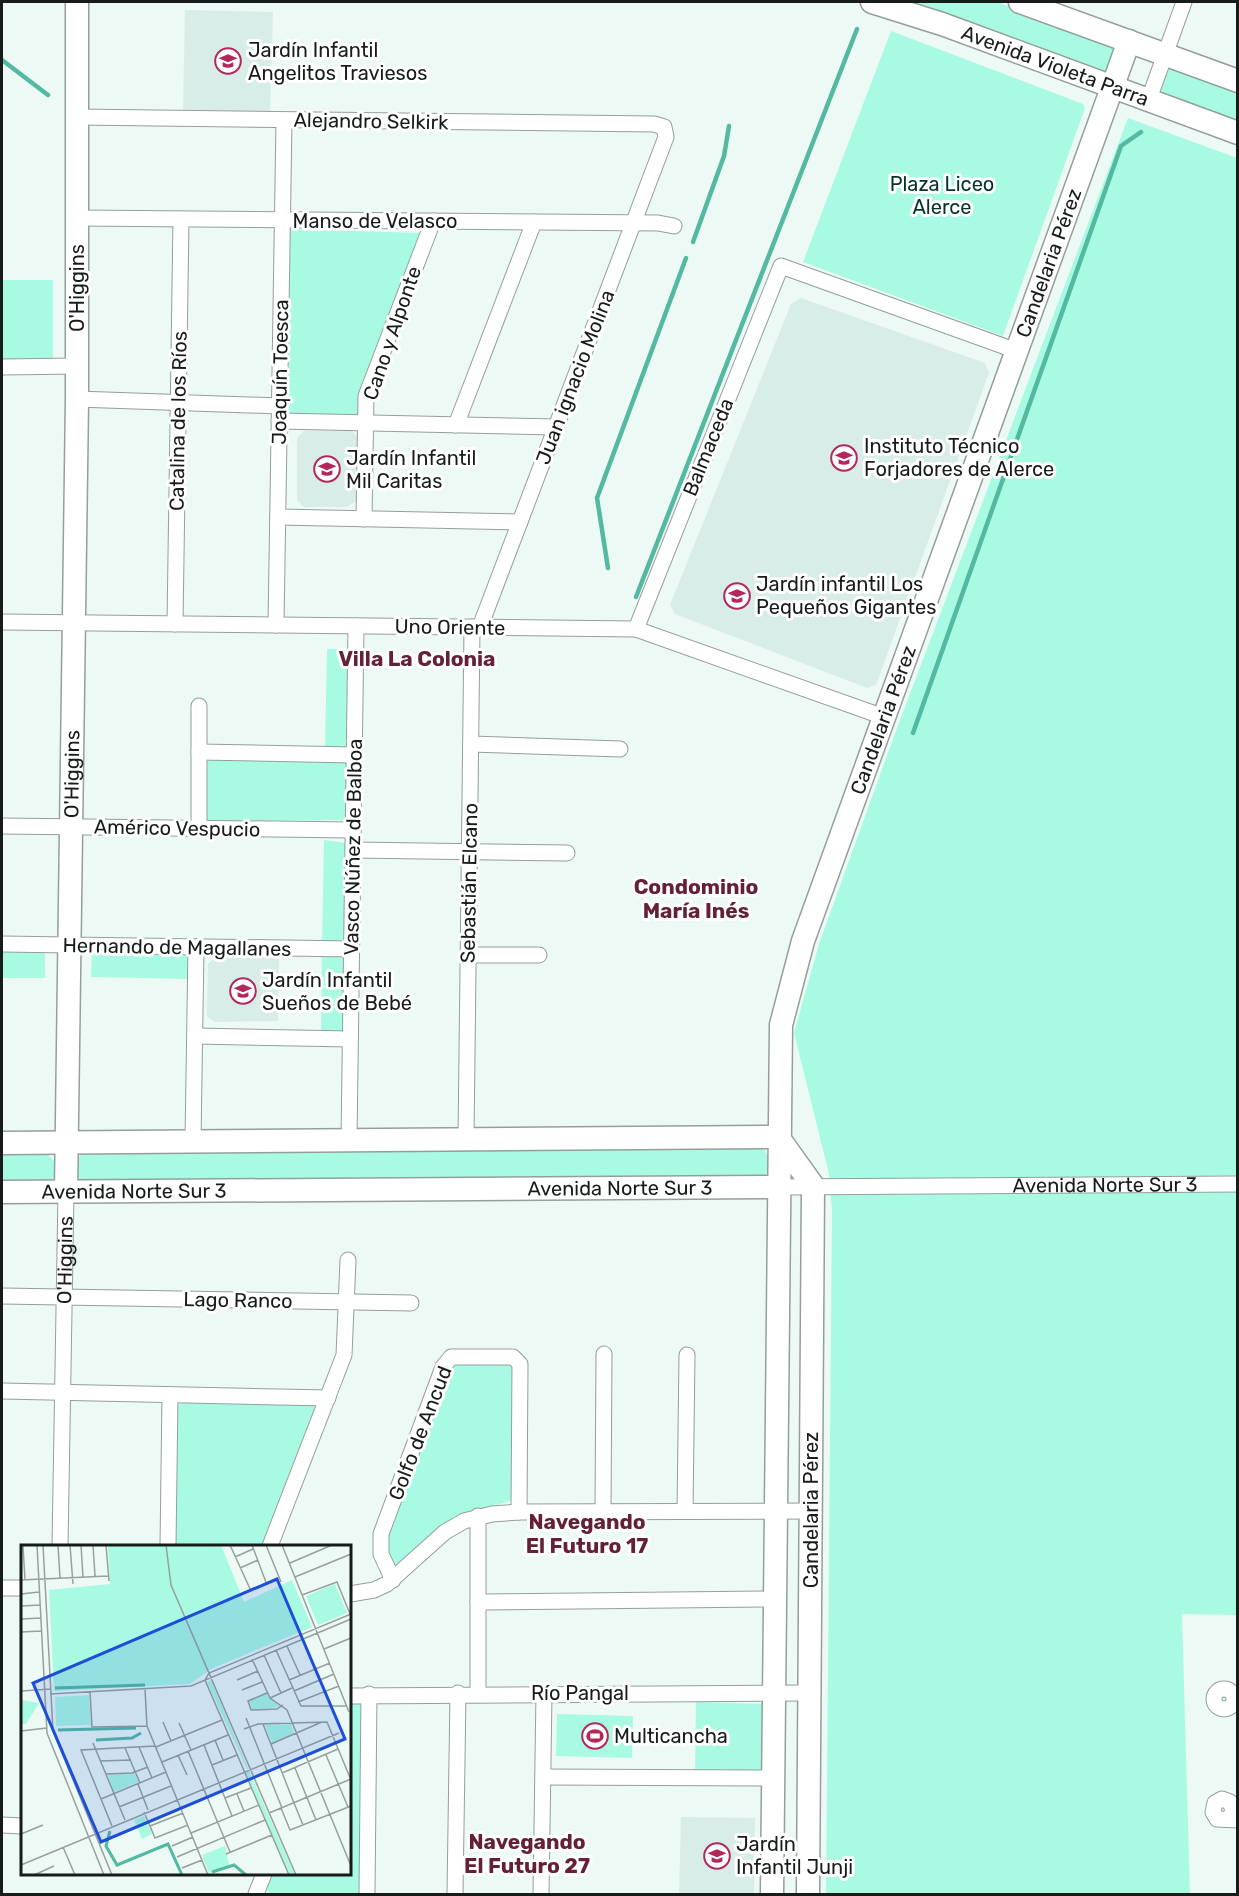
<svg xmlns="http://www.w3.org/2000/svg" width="1239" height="1896" viewBox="0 0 1239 1896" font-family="Rubik,sans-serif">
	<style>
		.built { fill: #d8ede7 }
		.green { fill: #a8fae3 }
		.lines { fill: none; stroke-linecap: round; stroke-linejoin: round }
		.stream { stroke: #53b9a1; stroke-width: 4.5 }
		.street-casing { stroke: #949f9c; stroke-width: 17 }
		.secondary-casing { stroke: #949f9c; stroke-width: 25 }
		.street { stroke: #fff; stroke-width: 15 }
		.secondary { stroke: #fff; stroke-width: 22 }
		.labels { text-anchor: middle; stroke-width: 6; stroke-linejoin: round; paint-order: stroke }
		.poi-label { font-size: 20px; fill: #171b1a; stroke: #fff; text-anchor: start }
		.street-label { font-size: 20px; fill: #171b1a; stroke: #fff }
		.park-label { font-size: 20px; fill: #03342a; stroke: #fff }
		.neighbourhood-label { font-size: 21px; font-weight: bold; fill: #642036; stroke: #fff }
		.inset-river { fill: none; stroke: #53b9a1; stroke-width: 3 }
		.inset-road { fill: none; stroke: #97a09d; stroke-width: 1.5 }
		.view { fill: #1d4ed8; fill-opacity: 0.15; stroke: #1d4ed8; stroke-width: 3 }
		.inset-edge { fill: none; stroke: #171b1a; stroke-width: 3 }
	</style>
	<rect width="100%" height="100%" fill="#edf9f5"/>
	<g class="built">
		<polygon points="185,10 273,12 270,112 183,110"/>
		<polygon points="801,298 985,363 989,373 876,685 867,688 675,614 670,605 791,304"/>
		<polygon points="351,430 357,437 356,501 347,507 304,507 297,500 297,438 304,431"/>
		<polygon points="215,957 279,958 278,1021 215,1022 207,1017 208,964"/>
		<polygon points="681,1817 755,1818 754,1894 679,1894"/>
	</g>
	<g class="green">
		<polygon points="904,2 997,2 1116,47 1107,73"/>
		<polygon points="891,31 1083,104 1085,108 1003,336 803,262"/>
		<polygon points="1169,67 1237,88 1237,123 1162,92 1160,84"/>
		<polygon points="1128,118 1237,158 1238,1615 1182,1614 1190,1894 826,1894 832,1212 829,1174 794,1033 819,944 894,736"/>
		<polygon points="290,229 421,233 361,415 288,416"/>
		<polygon points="2,280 53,280 53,361 2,362"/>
		<polygon points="327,649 351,649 347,746 342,750 325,750"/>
		<polygon points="209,757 347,760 346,820 209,821 205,819 205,760"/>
		<polygon points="324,840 346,843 347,936 344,942 322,944"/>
		<rect x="2" y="949" width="43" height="29"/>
		<polygon points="92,950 182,951 189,954 191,979 91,977"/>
		<polygon points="322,952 343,954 346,960 346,1027 343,1032 321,1034"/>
		<path d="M761,1147C771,1156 773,1169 762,1178L80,1183L75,1179L74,1162L84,1152Z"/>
		<polygon points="2,1152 45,1152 56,1163 54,1178 48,1182 2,1185"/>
		<polygon points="509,1363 514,1369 513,1500 455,1518 396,1569 384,1548 385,1537 451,1364"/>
		<polygon points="182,1401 310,1403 316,1407 265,1546 173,1546 175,1409"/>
		<polygon points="696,1702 763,1704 764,1764 762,1771 695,1774"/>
		<polygon points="350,1704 362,1704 361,1894 269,1894 267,1889 273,1874 350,1874"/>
		<polygon points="557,1714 633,1716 632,1758 556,1756"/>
	</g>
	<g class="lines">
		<g class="stream">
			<polyline points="2,60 48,95"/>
			<polyline points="693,242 724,156 729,126"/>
			<polyline points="608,568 597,498 686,258"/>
			<polyline points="636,597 857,29"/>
			<polyline points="913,733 1121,146 1141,132"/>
		</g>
		<g class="street-casing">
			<g id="street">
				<polyline points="1149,99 1184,2"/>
				<polyline points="77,117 654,124 664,127 666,137 480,627"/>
				<polyline points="77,218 658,223 674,226"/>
				<polyline points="2,367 77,366"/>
				<polyline points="77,399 280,406"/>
				<polyline points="279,421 556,427"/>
				<polyline points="456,425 534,222"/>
				<polyline points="278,517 520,522"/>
				<polyline points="364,519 366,396 433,221"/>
				<polyline points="2,622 636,629 884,717"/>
				<polyline points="175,624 181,219"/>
				<polyline points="276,625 284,120"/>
				<polyline points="636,629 781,266 1017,351"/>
				<polyline points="471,744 620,749"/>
				<polyline points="199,752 354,755"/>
				<polyline points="2,826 353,830"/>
				<polyline points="199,828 199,706"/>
				<polyline points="353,850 567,853"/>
				<polyline points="2,944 352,949"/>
				<polyline points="468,955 539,955"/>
				<polyline points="195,1036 350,1039"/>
				<polyline points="466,1139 472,627"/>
				<polyline points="349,1140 356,626"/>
				<polyline points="193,1141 196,947"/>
				<path id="s1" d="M778,1187L1238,1184"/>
				<polyline points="2,1296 411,1303"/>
				<polyline points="2,1391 328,1398"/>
				<polyline points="685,1511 687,1355"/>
				<polyline points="603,1512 604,1354"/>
				<path id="s2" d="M60,1546L66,1192"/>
				<polyline points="168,1546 170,1395"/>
				<polyline points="270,1546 344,1355 348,1260"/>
				<polyline points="393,1580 381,1554 381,1534 443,1367 451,1357 513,1357 520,1364 519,1512"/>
				<polyline points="2,1588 22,1588"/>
				<polyline points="350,1594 374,1590 387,1584 445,1532 464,1521 492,1514 519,1512 811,1511"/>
				<polyline points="478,1602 775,1599"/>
				<circle cx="1224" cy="1699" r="10"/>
				<polyline points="478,1694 478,1516"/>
				<polyline points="350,1696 810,1693"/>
				<polyline points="543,1777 773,1778"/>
				<polyline points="1230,1818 1233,1810 1230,1802 1222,1799 1215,1803 1213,1812 1217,1819 1238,1820"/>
				<polyline points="2,1825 22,1826"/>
				<polyline points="256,1894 264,1874"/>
				<polyline points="367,1894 369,1694"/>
				<polyline points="455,1894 458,1693"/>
				<polyline points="541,1894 544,1693"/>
			</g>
		</g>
		<g class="secondary-casing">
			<g id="secondary">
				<path id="s3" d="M872,2L942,24L1238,133"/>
				<polyline points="1020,2 1238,81"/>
				<polyline points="2,1143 778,1137 813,1186 808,1894"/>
				<path id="s4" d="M2,1192L778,1187"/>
				<path id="s5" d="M66,1192L77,399V2"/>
				<path id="s6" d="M772,1894L781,1025L803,941L1129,41"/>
			</g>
		</g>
		<use href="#street" class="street"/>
		<use href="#secondary" class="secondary"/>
	</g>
	<defs>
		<g id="school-ring" transform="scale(1.35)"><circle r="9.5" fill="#fff" stroke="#b4275d" stroke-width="1.5"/><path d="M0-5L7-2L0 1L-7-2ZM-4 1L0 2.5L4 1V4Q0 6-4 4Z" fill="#b4275d"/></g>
		<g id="stadium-ring" transform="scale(1.35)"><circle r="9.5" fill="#fff" stroke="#b4275d" stroke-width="1.5"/><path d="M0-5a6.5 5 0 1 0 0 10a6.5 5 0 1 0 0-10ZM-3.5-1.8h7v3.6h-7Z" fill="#b4275d"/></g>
	</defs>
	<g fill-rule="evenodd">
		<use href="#school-ring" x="228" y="61"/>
		<use href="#school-ring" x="844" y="458"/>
		<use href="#school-ring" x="327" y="469"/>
		<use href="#school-ring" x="737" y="596"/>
		<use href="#school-ring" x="243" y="991"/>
		<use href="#stadium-ring" x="595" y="1736"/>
		<use href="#school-ring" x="717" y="1856"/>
	</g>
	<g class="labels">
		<g class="poi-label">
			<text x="248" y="57">Jardín Infantil<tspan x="248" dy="23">Angelitos Traviesos</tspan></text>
			<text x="864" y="453">Instituto Técnico<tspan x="864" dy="23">Forjadores de Alerce</tspan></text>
			<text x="346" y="465">Jardín Infantil<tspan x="346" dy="23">Mil Caritas</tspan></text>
			<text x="756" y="591">Jardín infantil Los<tspan x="756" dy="23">Pequeños Gigantes</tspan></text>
			<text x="262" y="987">Jardín Infantil<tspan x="262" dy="23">Sueños de Bebé</tspan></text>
			<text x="614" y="1743">Multicancha</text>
			<text x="736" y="1851">Jardín<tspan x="736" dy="23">Infantil Junji</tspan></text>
		</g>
		<g class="street-label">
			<text dy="7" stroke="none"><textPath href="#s3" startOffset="194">Avenida Violeta Parra</textPath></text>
			<text transform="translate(371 121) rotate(1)" y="7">Alejandro Selkirk</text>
			<text x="375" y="228">Manso de Velasco</text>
			<text dy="7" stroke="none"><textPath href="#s6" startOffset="1677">Candelaria Pérez</textPath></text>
			<text transform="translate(77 288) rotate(-90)" y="7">O'Higgins</text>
			<text transform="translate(392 333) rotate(-71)" y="7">Cano y Alponte</text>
			<text transform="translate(280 372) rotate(-89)" y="7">Joaquín Toesca</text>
			<text transform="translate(575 377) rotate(-69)" y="7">Juan ignacio Molina</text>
			<text transform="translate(178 421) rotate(-89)" y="7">Catalina de los Ríos</text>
			<text transform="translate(708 447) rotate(-68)" y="7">Balmaceda</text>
			<text transform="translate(450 627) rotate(1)" y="7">Uno Oriente</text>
			<text dy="7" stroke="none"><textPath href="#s6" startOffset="1191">Candelaria Pérez</textPath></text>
			<text dy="7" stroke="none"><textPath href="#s5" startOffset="418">O'Higgins</textPath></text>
			<text transform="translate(177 828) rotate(1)" y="7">Américo Vespucio</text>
			<text transform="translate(353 847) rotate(-89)" y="7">Vasco Núñez de Balboa</text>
			<text transform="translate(469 883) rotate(-89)" y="7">Sebastián Elcano</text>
			<text transform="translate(177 947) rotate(1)" y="7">Hernando de Magallanes</text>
			<text dy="7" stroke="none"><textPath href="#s1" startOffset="327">Avenida Norte Sur 3</textPath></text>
			<text dy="7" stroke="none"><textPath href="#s4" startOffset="618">Avenida Norte Sur 3</textPath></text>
			<text dy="7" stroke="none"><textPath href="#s4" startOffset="132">Avenida Norte Sur 3</textPath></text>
			<text dy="7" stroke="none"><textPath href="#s2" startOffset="286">O'Higgins</textPath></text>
			<text transform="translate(238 1300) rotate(1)" y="7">Lago Ranco</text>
			<text transform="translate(420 1433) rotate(-69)" y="7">Golfo de Ancud</text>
			<text transform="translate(811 1510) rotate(-90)" y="7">Candelaria Pérez</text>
			<text x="580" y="1700">Río Pangal</text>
		</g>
		<g class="park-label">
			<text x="942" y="191">Plaza Liceo<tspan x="942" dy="23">Alerce</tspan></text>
		</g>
		<g class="neighbourhood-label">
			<text x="417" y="666">Villa La Colonia</text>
			<text x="696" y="894">Condominio<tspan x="696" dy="24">María Inés</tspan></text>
			<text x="587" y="1529">Navegando<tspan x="587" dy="24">El Futuro 17</tspan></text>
			<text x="527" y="1849">Navegando<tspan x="527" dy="24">El Futuro 27</tspan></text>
		</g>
	</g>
	<g transform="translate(21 1545)">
		<rect width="330" height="330" fill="#edf9f5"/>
		<path d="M87,0H200L223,57L271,35L291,82L190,124L169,139L33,146L28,45L89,39ZM314,39L326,68L297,80L285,51ZM190,135L227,223L226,224L186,137ZM245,149L259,162L231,165L228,156ZM68,150L70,180L35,181L34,152ZM0,155L18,158L5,179H0ZM270,179L273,188L251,198L244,180ZM228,226L274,330H269L225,228ZM113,228L118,237L93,247L87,230ZM123,271L131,289L121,294L113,275ZM204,301L208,320L188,328L181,310Z" fill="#a8fae3"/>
		<path class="inset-river" d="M34,143L124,140M37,185L115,183M75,195L111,193L120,188M89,286L85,301L96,320L147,299L161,330M191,327L213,320L225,330"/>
		<path class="inset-road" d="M16,0L26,188L83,330M22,0L32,186L91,330M37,0L39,33M49,0L52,39M60,0L62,32M72,0L74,31M85,0L88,36M145,0L150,40L275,330M209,0L230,46M231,0L246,40M245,0L260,37M261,0L328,167M2,1L4,35M214,12L232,4M269,18L311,0M219,23L237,15M274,32L330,9M0,35L87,31M0,49L18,47M281,50L316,37L329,69M0,61L19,60M0,74L20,73M0,87L20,86M266,101L279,130M303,104L330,93M255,105L280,161H326M243,110L260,148M231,114L249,153L266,165L330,321M216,135L237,126M268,135L309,118M124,144L126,181L187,330M221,145L241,137M0,146L30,144M273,146L313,129M69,147L71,182L126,181M246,148L227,156L230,165L256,164L262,160M29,149L170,141L330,74M249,153L271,143M277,157L318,141M225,173L261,263M142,177L150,196M158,178L170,205M242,179L273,258M223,184L237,179L306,177L330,235M0,186L26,183M194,195L202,215M72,198L104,275M250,199L301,177M183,200L211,271M118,202L131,233M135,202L201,175M104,203L119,238M167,206L209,307M157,210L166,230M305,210L327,262M79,216L110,215M141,217L207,190M191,220L216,210M274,223L295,275M261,228L317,204M85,229L111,228L127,222M117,239L127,265M216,249L223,266M204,253L230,243M80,254L145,227M273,258L282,280M98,262L150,241M260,263L269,285L330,261M123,267L134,293L167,280M248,268L330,234M91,281L60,205L134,201M129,281L162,268M170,288L238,260M0,289L22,280M151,301L172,292M42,302L54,330M205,309L251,290M156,312L244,275M0,320L318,188M161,323L181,315M13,330L33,321M268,330L184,135L188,128L330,69"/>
		<path class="view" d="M256,34L324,194L80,297L12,138Z"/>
		<rect width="330" height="330" class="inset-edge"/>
	</g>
	<rect width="1239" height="1896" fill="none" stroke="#171b1a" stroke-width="6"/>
</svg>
